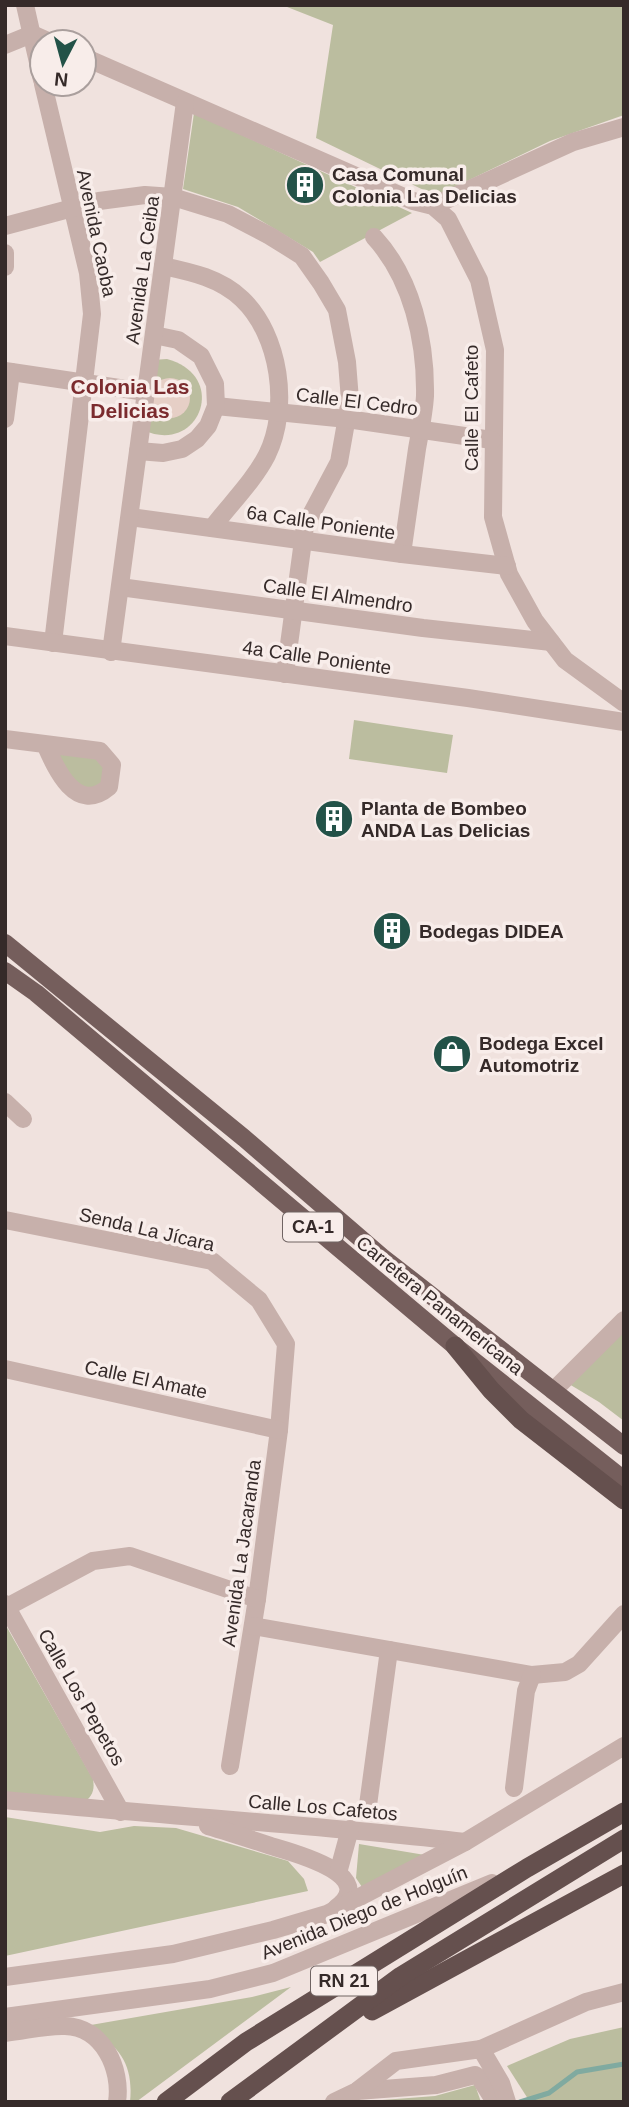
<svg xmlns="http://www.w3.org/2000/svg" width="629" height="2107" viewBox="0 0 629 2107" font-family="Arial,sans-serif">
	<style>
		.green { fill: #bbbd9f }
		.plaza { fill: #e6cfc6 }
		.lines { fill: none; stroke-linecap: round; stroke-linejoin: round }
		.stream { stroke: #80aaa0; stroke-width: 5 }
		.minor { stroke: #c7b0ab; stroke-width: 18 }
		.tertiary { stroke: #c7b0ab; stroke-width: 18 }
		.primary { stroke: #755e5c; stroke-width: 18 }
		.trunk { stroke: #65504e; stroke-width: 19 }
		.labels { text-anchor: middle; stroke-width: 7; stroke-linejoin: round; paint-order: stroke }
		.shield { fill: #f8edea; stroke: #706463; stroke-width: 2 }
		.shield-label { font-size: 18px; font-weight: bold; fill: #352a29 }
		.poi-label { font-size: 19px; font-weight: bold; fill: #352a29; stroke: #f8edea; text-anchor: start }
		.street-label { font-size: 19px; fill: #352a29; stroke: #f8edea }
		.neighbourhood-label { font-size: 21px; font-weight: bold; fill: #7b2b2e; stroke: #f8edea }
	</style>
	<rect width="100%" height="100%" fill="#f0e2de"/>
	<g class="green">
		<polygon points="282,5 624,5 624,115 550,141 436,196 316,138 333,25"/>
		<polygon points="194,113 412,213 320,262 313,252 238,207 183,189"/>
		<path d="M167,359C230,376 199,456 143,430L152,360Z"/>
		<polygon points="354,720 453,735 447,773 349,759"/>
		<polygon points="52,748 98,755 107,766 104,784 96,791 69,782"/>
		<polygon points="624,1319 624,1421 599,1402 569,1384"/>
		<path d="M5,1624L93,1779C95,1791 92,1797 82,1804L5,1796Z"/>
		<polygon points="5,1817 100,1832 134,1826 176,1828 288,1861 304,1879 308,1891 5,1956"/>
		<polygon points="359,1844 425,1855 362,1887 356,1878"/>
		<path d="M291,1987L136,2102H130C134,2063 118,2044 85,2026L252,1997Z"/>
		<polygon points="624,2027 624,2102 530,2102 507,2066 570,2039"/>
		<polygon points="475,2085 481,2102 356,2102 435,2096"/>
	</g>
	<circle class="plaza" cx="170" cy="398" r="20"/>
	<g class="lines">
		<polyline class="stream" points="520,2102 549,2093 577,2072 624,2064"/>
		<g class="minor">
			<polyline points="25,5 42,80"/>
			<polyline points="5,45 32,34 50,42"/>
			<polyline points="84,57 413,201 433,206 448,219 479,280 495,350 493,517 509,574 535,621 565,660 624,703"/>
			<polyline points="43,84 88,273 92,314 53,643"/>
			<polyline points="433,206 573,142 624,127"/>
			<polyline points="5,226 99,201 145,195 173,197 228,214 270,236 302,256 321,283 337,310 347,362 350,400 339,462 305,526 285,674"/>
			<path d="M374,237C412,278 426,341 425,396C424,413 420,432 417,449C412,484 407,519 402,554"/>
			<polyline points="5,253 5,267"/>
			<path d="M163,266C191,272 220,278 242,299C280,335 290,408 267,455C253,482 230,504 212,528"/>
			<polyline points="5,371 146,392"/>
			<polyline points="216,406 347,419 492,440"/>
			<polyline points="5,419 11,372"/>
			<polyline points="138,451 163,453 182,449 197,439 208,426 216,406 215,384 201,356 178,340 154,335"/>
			<polyline points="130,517 402,554 507,566"/>
			<polyline points="120,587 423,628 551,642"/>
			<polyline points="5,636 468,698 624,722"/>
			<polyline points="111,652 185,102"/>
			<path d="M5,739L100,751L112,765L109,787C76,815 56,769 45,744"/>
			<polyline points="5,1102 23,1119"/>
			<polyline points="5,1220 212,1261 259,1300 286,1344 279,1430 257,1599 230,1766"/>
			<polyline points="5,1369 279,1430"/>
			<polyline points="553,1391 624,1320"/>
			<polyline points="5,1604 121,1812"/>
			<polyline points="7,1607 93,1561 130,1556 257,1599"/>
			<polyline points="253,1626 532,1675 565,1672 579,1664 624,1614"/>
			<polyline points="514,1788 526,1691 532,1675"/>
			<path d="M5,1800C159,1816 312,1824 465,1842"/>
			<polyline points="368,1805 389,1650"/>
			<path d="M208,1826C229,1832 250,1839 271,1846C291,1852 381,1875 336,1908"/>
			<polyline points="338,1873 350,1829"/>
			<polyline points="5,1977 173,1954 273,1930 327,1914 465,1842 624,1746"/>
			<polyline points="481,2049 586,2002 624,1992"/>
			<polyline points="357,2091 436,2085 475,2075 480,2078 495,2102"/>
			<polyline points="334,2102 357,2091 396,2061 481,2049 501,2083 507,2102"/>
		</g>
		<g class="tertiary">
			<polyline points="5,2017 210,1989 273,1973 492,1883"/>
			<path d="M5,2033C25,2031 46,2025 65,2026C103,2027 122,2069 117,2102"/>
		</g>
		<g class="primary">
			<polyline points="5,943 244,1138 382,1257 624,1446"/>
			<polyline points="5,971 36,993 455,1346 624,1480"/>
		</g>
		<g class="trunk">
			<polyline points="455,1346 491,1390 521,1420 624,1500"/>
			<polyline points="372,2011 624,1874"/>
			<polyline points="166,2102 246,2042 527,1868 624,1812"/>
			<polyline points="230,2102 401,1976 624,1839"/>
		</g>
	</g>
	<defs>
		<g id="building-disc" transform="scale(2.0125)"><circle r="9.5" fill="#235248" stroke="#f8edea"/><path d="M-4-6H4V6H1V3H-1V6H-4ZM-2.5-4.3h1.7v1.8h-1.7ZM.8-4.3h1.7v1.8H.8ZM-2.5-1h1.7V.8h-1.7ZM.8-1h1.7V.8H.8Z" fill="#fff"/></g>
		<g id="shop-disc" transform="scale(2.0125)"><circle r="9.5" fill="#235248" stroke="#f8edea"/><path d="M-5-2.5h2.3a2.7 3.5 0 0 1 5.4 0H5L5.5 6h-11ZM-1.5-2.5h3a1.5 2.3 0 0 0-3 0Z" fill="#fff"/></g>
	</defs>
	<g fill-rule="evenodd">
		<use href="#building-disc" x="305" y="185"/>
		<use href="#building-disc" x="334" y="819"/>
		<use href="#building-disc" x="392" y="931"/>
		<use href="#shop-disc" x="452" y="1054"/>
	</g>
	<g class="labels">
		<g class="shield">
			<rect x="283" y="1212.5" width="60" height="29" rx="5"/>
			<rect x="311" y="1966.5" width="66" height="29" rx="5"/>
		</g>
		<g class="shield-label">
			<text x="313" y="1233">CA-1</text>
			<text x="344" y="1987">RN 21</text>
		</g>
		<g class="poi-label">
			<text x="332" y="181">Casa Comunal<tspan x="332" dy="22">Colonia Las Delicias</tspan></text>
			<text x="361" y="815">Planta de Bombeo<tspan x="361" dy="22">ANDA Las Delicias</tspan></text>
			<text x="419" y="938">Bodegas DIDEA</text>
			<text x="479" y="1050">Bodega Excel<tspan x="479" dy="22">Automotriz</tspan></text>
		</g>
		<g class="street-label">
			<text transform="translate(97 233) rotate(78)" y="7">Avenida Caoba</text>
			<text transform="translate(142 270) rotate(-82)" y="7">Avenida La Ceiba</text>
			<text transform="translate(357 401) rotate(7)" y="7">Calle El Cedro</text>
			<text transform="translate(471 408) rotate(-90)" y="7">Calle El Cafeto</text>
			<text transform="translate(321 522) rotate(8)" y="7">6a Calle Poniente</text>
			<text transform="translate(338 595) rotate(8)" y="7">Calle El Almendro</text>
			<text transform="translate(317 657) rotate(8)" y="7">4a Calle Poniente</text>
			<text transform="translate(147 1229) rotate(13)" y="7">Senda La Jícara</text>
			<text transform="translate(440 1305) rotate(39)" y="7">Carretera Panamericana</text>
			<text transform="translate(146 1379) rotate(12)" y="7">Calle El Amate</text>
			<text transform="translate(241 1553) rotate(-82)" y="7">Avenida La Jacaranda</text>
			<text transform="translate(82 1697) rotate(60)" y="7">Calle Los Pepetos</text>
			<text transform="translate(323 1807) rotate(5)" y="7">Calle Los Cafetos</text>
			<text transform="translate(364 1912) rotate(-22)" y="7">Avenida Diego de Holguín</text>
		</g>
		<g class="neighbourhood-label">
			<text x="130" y="394">Colonia Las<tspan x="130" dy="24">Delicias</tspan></text>
		</g>
	</g>
	<rect width="629" height="2107" fill="none" stroke="#352a29" stroke-width="14"/>
	<g transform="translate(63 63) rotate(186)"><circle r="33" fill="#f8edea" stroke="#aa9f9d" stroke-width="2"/>
	<path d="M0-5L12 26L0 18L-12 26Z" fill="#235248"/>
	<text y="-10" font-size="19" font-weight="bold" text-anchor="middle" fill="#352a29">N</text>
	</g>
</svg>
